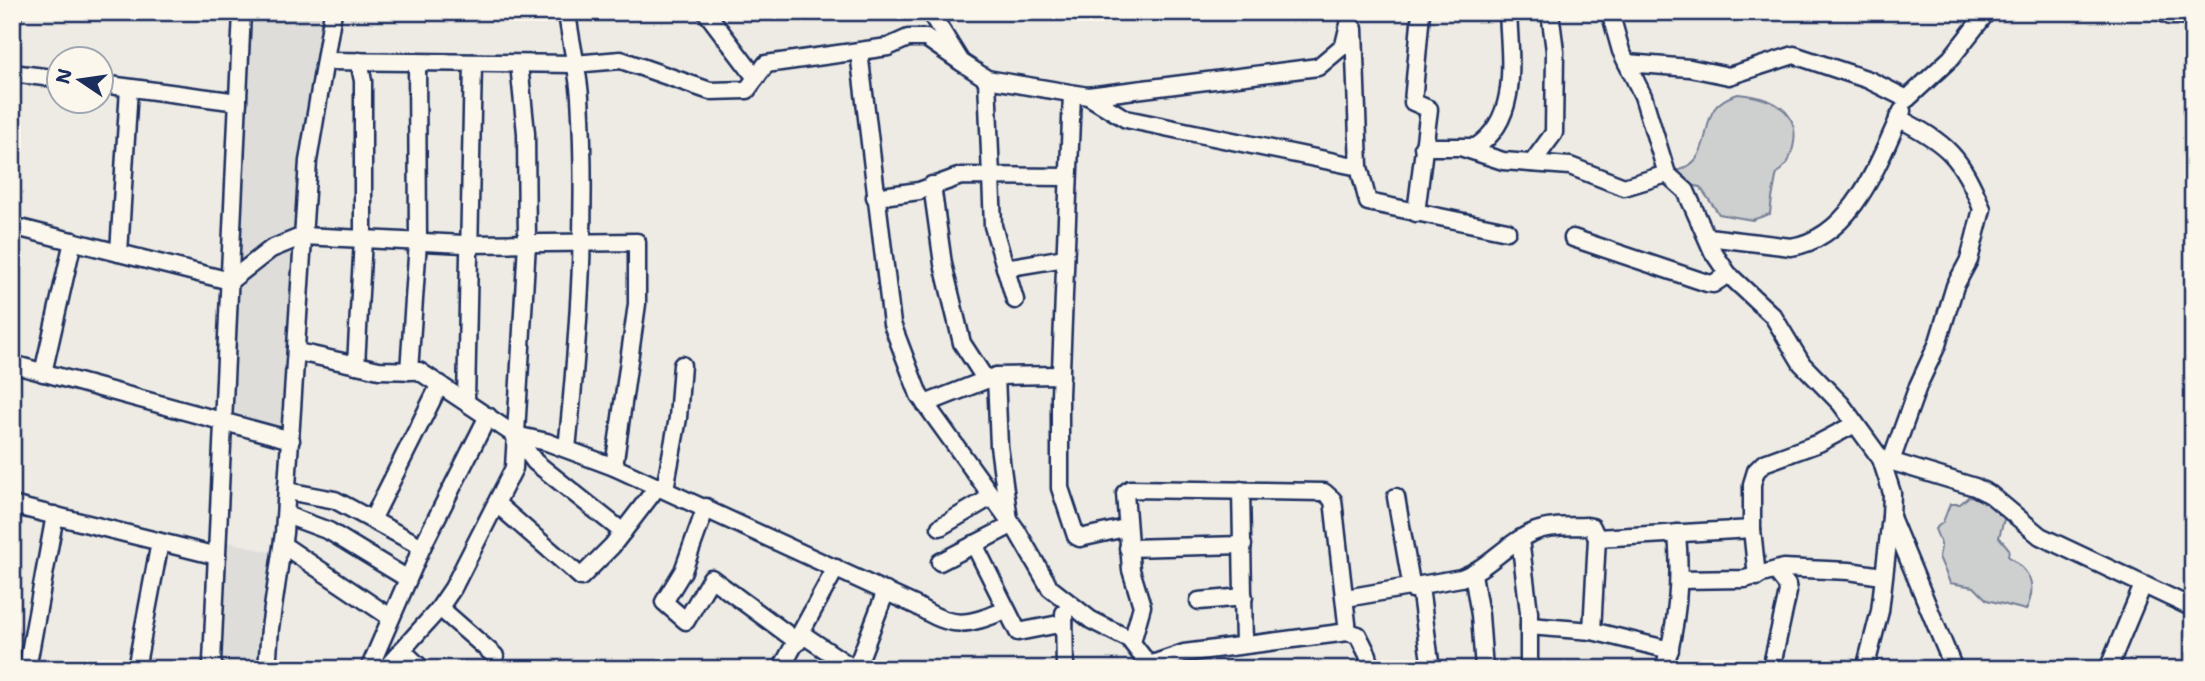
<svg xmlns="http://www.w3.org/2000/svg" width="2205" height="681" viewBox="0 0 2205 681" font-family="'Shantell Sans',sans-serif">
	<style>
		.built { fill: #deddda }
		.green { fill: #cecfcf; stroke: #747f96; stroke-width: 2 }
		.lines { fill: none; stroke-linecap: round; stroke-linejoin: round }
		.street-casing { stroke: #1b2f5e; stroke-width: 21 }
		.street { stroke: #fbf7ec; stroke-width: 16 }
	</style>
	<rect width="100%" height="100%" fill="#eeebe4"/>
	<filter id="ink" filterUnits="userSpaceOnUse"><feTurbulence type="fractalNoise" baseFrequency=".0143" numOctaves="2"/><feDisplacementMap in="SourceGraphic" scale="14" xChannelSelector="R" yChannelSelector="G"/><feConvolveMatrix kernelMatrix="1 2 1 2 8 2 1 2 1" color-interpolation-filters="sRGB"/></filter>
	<g filter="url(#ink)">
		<g class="built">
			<polygon points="242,12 333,12 308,161 291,440 223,422"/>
			<polygon points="218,539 281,555 267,669 215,669"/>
		</g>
		<g class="green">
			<path d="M1738,94C1779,98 1807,115 1789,160C1786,167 1778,170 1776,177C1774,189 1771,201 1770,214L1752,220L1719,214L1700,187L1683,183L1676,172C1684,168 1694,164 1698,156C1713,130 1700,105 1738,94Z"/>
			<path d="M1973,493L1982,495L2005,516L1999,537L2009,549L2008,556C2030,571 2038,584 2026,610L1987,600L1974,587L1950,583L1939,557C1943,539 1941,546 1935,529L1943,522L1950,504H1960Z"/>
		</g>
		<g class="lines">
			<g class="street-casing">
				<g id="street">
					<path d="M567,12C570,40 578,69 580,97C587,214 579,332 567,449"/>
					<polyline points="706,12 756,78"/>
					<polyline points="930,12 961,62 987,79 1088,96 1126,119 1359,167 1368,202 1507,231"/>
					<polyline points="1610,12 1621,51 1643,96 1667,174 1686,191 1713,252 1728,274 1773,316 1802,364 1841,404 1881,459 1892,493 1891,517 1880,611 1865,669"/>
					<polyline points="2161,12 2170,16 2193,16"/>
					<polyline points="12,18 13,12"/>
					<polyline points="1354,29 1359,167"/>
					<polyline points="859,52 892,324 919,395 1017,531 1050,588 1091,620 1129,639 1152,669"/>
					<polyline points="325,61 574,64 621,60 710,91 747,90 766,64 888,47 908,38 926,38 961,62"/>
					<polyline points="1627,63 1690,68 1729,76 1794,55 1869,80 1907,99 1951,58 1987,12"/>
					<polyline points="12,73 60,79"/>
					<polyline points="987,79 993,226 1015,300"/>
					<polyline points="102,84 238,102"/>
					<polyline points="1072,94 1060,395 1060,488 1076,536 1080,538 1125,528"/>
					<polyline points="1088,96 1318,67 1344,45 1352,12"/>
					<path d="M1423,147H1476C1520,118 1510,59 1508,12"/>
					<polyline points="1463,148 1503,161 1570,166 1624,187 1667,174"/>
					<polyline points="1532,163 1554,133 1555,51 1550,12"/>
					<polyline points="932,185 943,264 962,343 986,380"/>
					<polyline points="875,197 919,191 961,176 1068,177"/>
					<polyline points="1416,213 1429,109 1413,102 1421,12"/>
					<polyline points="12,226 230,281 271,249 303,236 464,244 637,242 637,304 614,467"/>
					<path d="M1708,237L1791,247C1854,237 1879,160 1902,111"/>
					<polyline points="1573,238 1707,283 1713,284 1728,274"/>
					<polyline points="119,253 129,88"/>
					<polyline points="1005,268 1065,258"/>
					<path d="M298,352L379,370L419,371L515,435L547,442L614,467L917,606C953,629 966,626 1006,610"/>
					<polyline points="12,364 291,440"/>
					<polyline points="356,365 363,239 363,81 359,61"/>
					<polyline points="409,371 418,242 417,62"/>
					<polyline points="43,373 73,241"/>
					<polyline points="996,376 999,446 1009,520"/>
					<polyline points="466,401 473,63"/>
					<polyline points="925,404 996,376 1061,375"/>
					<polyline points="515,435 535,462 623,532"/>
					<polyline points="1883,459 1975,487 1991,495 2040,536 2193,608"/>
					<path d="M1891,461L1918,386L1937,345L1955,286L1969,260L1982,209C1962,157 1947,143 1898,118"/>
					<polyline points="665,489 678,418 682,365"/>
					<polyline points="1241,490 1244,645"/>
					<polyline points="287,491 335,500 422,547"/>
					<polyline points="1396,497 1412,589"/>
					<polyline points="497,504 581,577 612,546 658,486"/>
					<polyline points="12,505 217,556"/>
					<polyline points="706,507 683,571 664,602 686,621 711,578 798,642"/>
					<polyline points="286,515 329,531 408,579"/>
					<polyline points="1891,517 1954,669"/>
					<polyline points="373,518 440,384"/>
					<polyline points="940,527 991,497"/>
					<polyline points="1752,529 1757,577"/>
					<polyline points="1520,539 1529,612 1529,669"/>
					<polyline points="974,544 1018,632 1064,623"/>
					<polyline points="283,545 390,617"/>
					<polyline points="1128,548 1243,545"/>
					<polyline points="940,562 1012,525"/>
					<polyline points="1473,574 1480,615 1484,669"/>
					<polyline points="1679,580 1745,579 1783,568 1849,571 1882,576"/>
					<polyline points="1420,587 1431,669"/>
					<path d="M1346,598L1461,578C1489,568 1508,541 1536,531C1551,525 1571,527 1587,526L1592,527L1597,538L1752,529V484L1756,471L1764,463L1819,443L1855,424"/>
					<polyline points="1199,601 1244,597"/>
					<polyline points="440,608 495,656"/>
					<polyline points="1064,613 1065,669"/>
					<polyline points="1529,626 1592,631 1597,538"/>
					<polyline points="1592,631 1670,650"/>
					<polyline points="802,634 854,669"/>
					<polyline points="1132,642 1142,606 1131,570 1125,493 1130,489 1324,492 1333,500 1348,632"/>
					<polyline points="402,650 422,669"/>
					<polyline points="1149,665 1184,653 1348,632 1358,635 1368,655 1370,669"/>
					<polyline points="27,669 55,515"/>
					<polyline points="136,669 160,542"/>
					<polyline points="215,669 212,662 242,12"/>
					<polyline points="267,669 270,628 284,533 308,161 333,12"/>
					<polyline points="369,669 422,547 488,416"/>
					<polyline points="385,669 438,610 453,588 514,468 527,243 526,133 519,64"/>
					<polyline points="781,669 836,568"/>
					<polyline points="856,669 886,591"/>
					<path d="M1664,669C1678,624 1681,579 1677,533"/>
					<polyline points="1771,669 1788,592 1787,585 1776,571"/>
					<polyline points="2108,669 2143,585"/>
				</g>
			</g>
			<use href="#street" class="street"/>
		</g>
	</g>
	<rect width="2205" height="681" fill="none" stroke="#fbf7ec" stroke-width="42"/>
	<rect x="21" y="21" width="2163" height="639" fill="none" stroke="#1b2f5e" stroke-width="2.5" filter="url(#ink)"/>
	<g transform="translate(80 80) rotate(283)"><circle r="33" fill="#fbf7ec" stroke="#a1a7b3" stroke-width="2"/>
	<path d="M0-5L12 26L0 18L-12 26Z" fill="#1b2f5e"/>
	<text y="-10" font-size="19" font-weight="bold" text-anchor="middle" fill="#1b2f5e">N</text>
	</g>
</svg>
